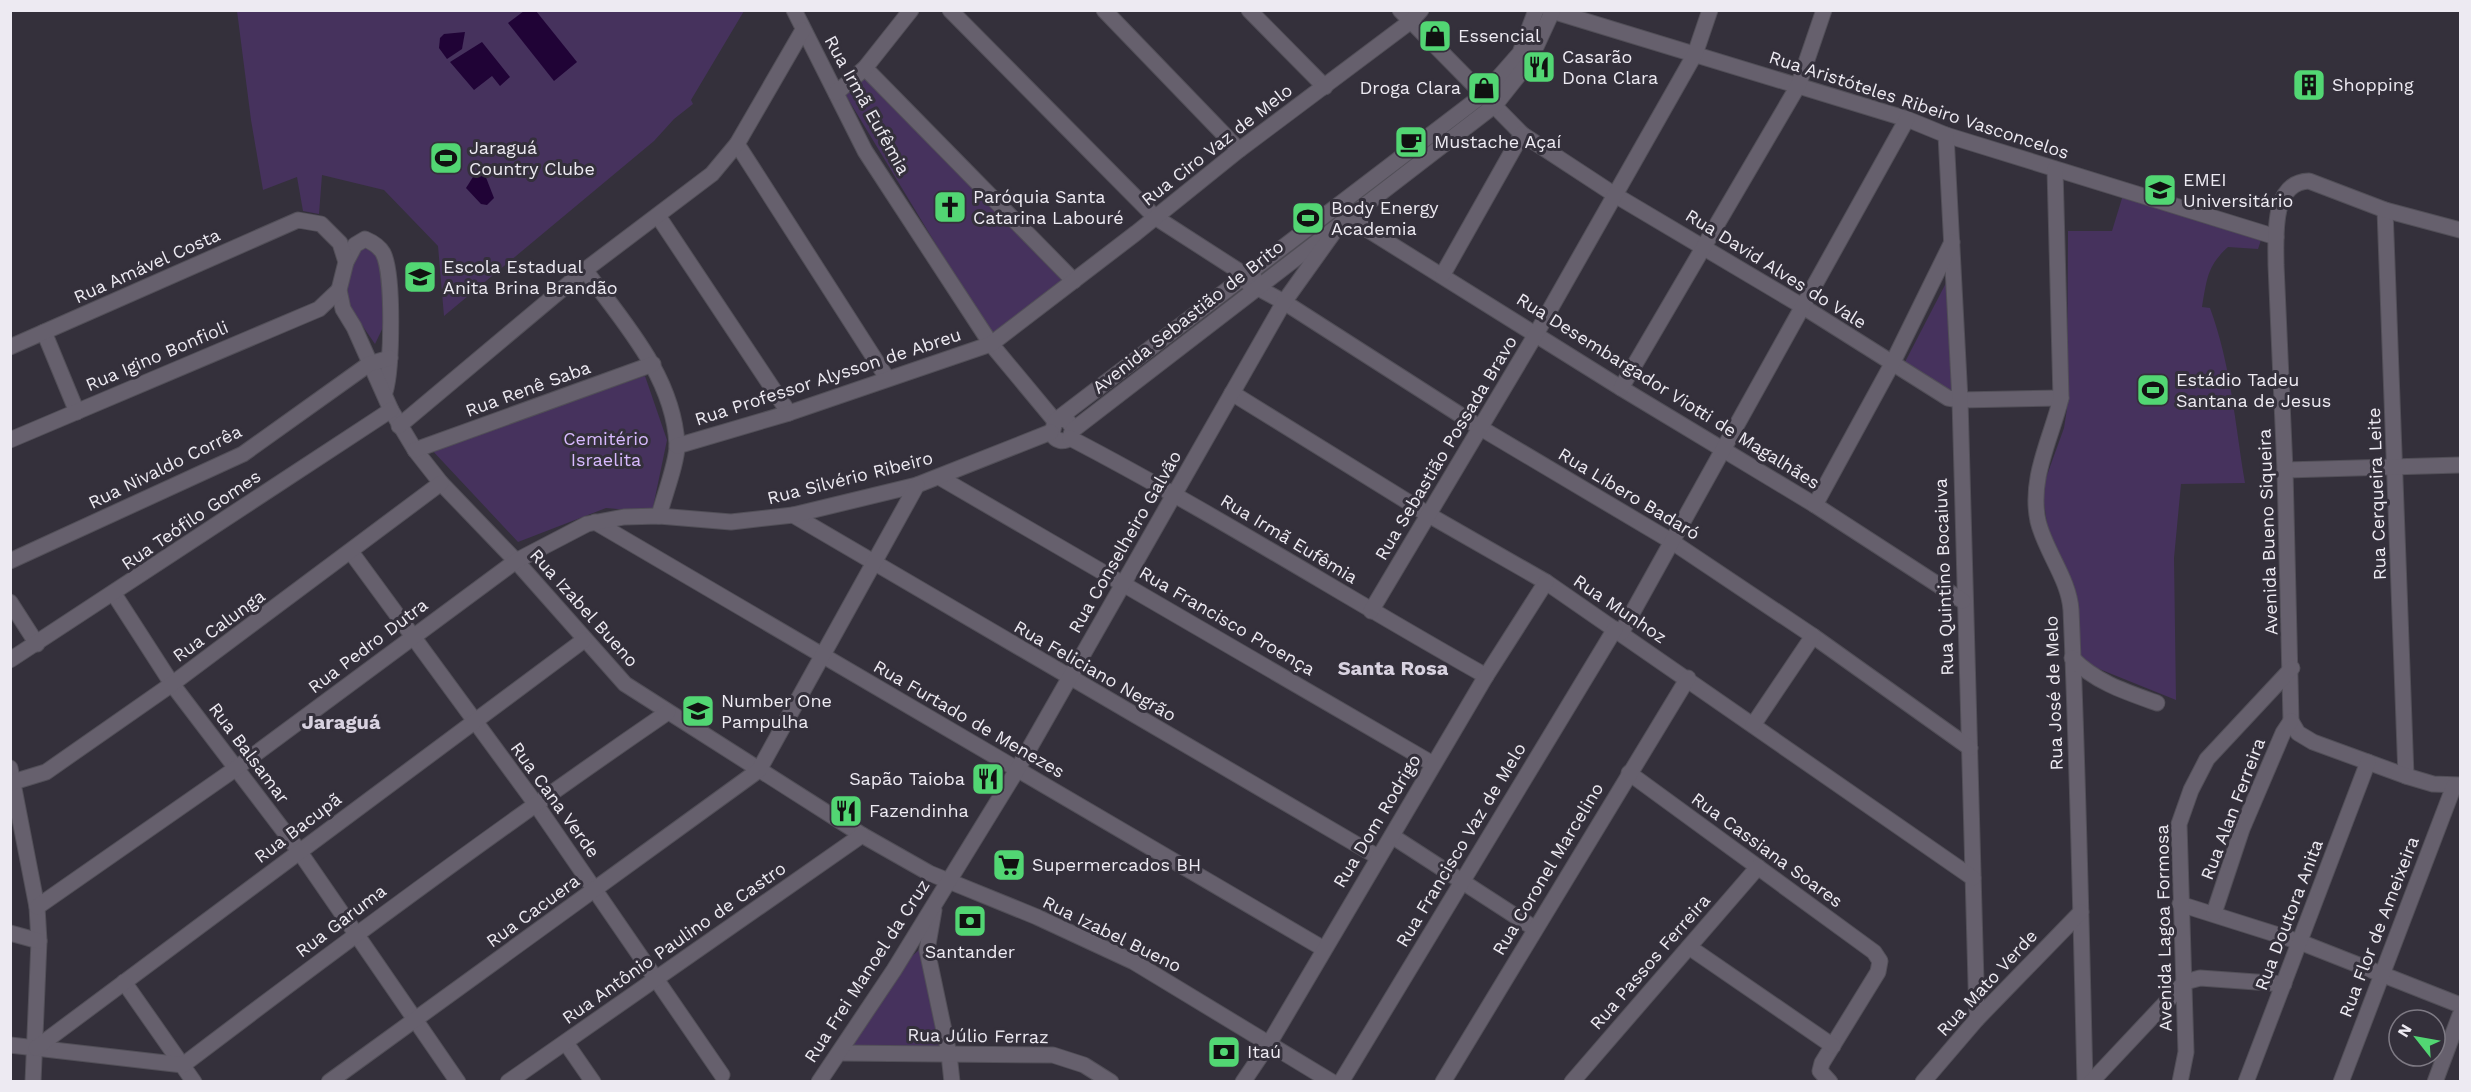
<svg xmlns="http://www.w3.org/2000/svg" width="2471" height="1092" viewBox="0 0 2471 1092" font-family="'Work Sans',sans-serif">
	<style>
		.green { fill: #46325d }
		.water { fill: #200336 }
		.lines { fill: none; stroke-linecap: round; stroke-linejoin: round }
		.minor-casing { stroke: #524f58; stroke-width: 17 }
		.minor { stroke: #66606d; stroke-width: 15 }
		.labels { text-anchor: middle; stroke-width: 6; stroke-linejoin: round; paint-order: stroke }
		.poi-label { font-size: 18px; fill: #edeaf2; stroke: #34303b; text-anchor: start }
		.street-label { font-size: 18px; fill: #edeaf2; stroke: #34303b }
		.park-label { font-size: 18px; fill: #d8bafe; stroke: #34303b }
		.neighbourhood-label { font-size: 20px; font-weight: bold; fill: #d8d2e0; stroke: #34303b }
	</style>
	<rect width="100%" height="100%" fill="#34303b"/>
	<g class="green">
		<polygon points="237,11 744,11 691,100 693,104 674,119 654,141 444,316 438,246 384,190 322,175 319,214 303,211 297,177 263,190 251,120"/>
		<polygon points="867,75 1067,280 992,337 845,94"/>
		<path d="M2123,195L2262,237L2258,249L2228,247C2207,266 2207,279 2202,307L2210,308C2231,365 2235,424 2245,483L2181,484L2174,558L2176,700L2077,660L2073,584L2048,531L2042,489L2064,428L2067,409L2068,231H2112Z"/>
		<polygon points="364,238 381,255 386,321 375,344 346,302 350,263"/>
		<polygon points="1946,283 1952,391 1904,364"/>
		<polygon points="645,376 667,440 652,512 606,508 518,542 430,448"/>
		<polygon points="920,949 942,1050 850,1045 910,958"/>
	</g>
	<g class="water">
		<polygon points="524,11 536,11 577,62 554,81 508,23"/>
		<polygon points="465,32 462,49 447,59 439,48 440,38 444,34"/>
		<polygon points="482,42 510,77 500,86 492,76 474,90 450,62"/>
		<polygon points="478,174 485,175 494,198 487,205 481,204 466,188 473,177"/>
	</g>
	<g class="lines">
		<g class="minor-casing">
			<g id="minor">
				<polyline points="794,10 865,151 991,344 1055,421"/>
				<polyline points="950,10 1155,217 1245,275 1254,277"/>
				<polyline points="1104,10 1239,150"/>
				<polyline points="1249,10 1325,87"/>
				<polyline points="1400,10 1522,134 1615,195 1802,306 1948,398 1960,400 2061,398"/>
				<polyline points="1549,10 1907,119 1946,135 2276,237"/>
				<polyline points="865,68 1074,281"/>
				<polyline points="836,93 865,68 911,10"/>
				<polyline points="1946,135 1960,400 1977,1019"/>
				<polyline points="737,144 887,378"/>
				<path d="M2055,169L2061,398C2051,439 2029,478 2038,521C2045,551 2069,579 2071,610C2078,767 2081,924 2085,1082"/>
				<polyline points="2385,210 2406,776"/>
				<polyline points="658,216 789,413"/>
				<polyline points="1349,218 1621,388 1815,505 1963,601"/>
				<path d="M346,262L355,245L365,239C372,242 379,246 383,253C394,273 392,369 385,392"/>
				<path d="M585,270C624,323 673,376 677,444C678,460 663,499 659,516"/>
				<polyline points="1443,274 1522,134"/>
				<polyline points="1245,275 1244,279 1252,287 1258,288 1284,302 1479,427 1671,541 1813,636 1970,748"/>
				<polyline points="44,332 77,412"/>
				<polyline points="10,347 298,220 321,224 340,243 346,262 339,290 343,309 354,327 391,410 415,450 441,483 516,561 625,684 862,835 929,873 1037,917 1134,962 1332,1082"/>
				<polyline points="1621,388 1798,86 1824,10"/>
				<polyline points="1232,393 1429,515 1546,582 1973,878"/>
				<path d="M1059,419L1067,420L1073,428L1070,438C1063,443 1056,441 1052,434L1055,421L1484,94L1520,53L1536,10"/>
				<polyline points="399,426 585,270 712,174 737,144 803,30"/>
				<polyline points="1073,430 1495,105 1529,62 1553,10"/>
				<path d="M1070,438C1212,512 1347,598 1486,676"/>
				<polyline points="10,440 319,309 339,290"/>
				<polyline points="677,446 789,413 991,344 1136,233 1239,150 1411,21 1421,10"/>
				<polyline points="415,450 653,364"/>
				<polyline points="2285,470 2460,465"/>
				<polyline points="939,477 1433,764"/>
				<polyline points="1815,505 1892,364 1952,242"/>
				<polyline points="793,515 1378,857"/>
				<polyline points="595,522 1324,949"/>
				<polyline points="351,552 535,803 722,1075"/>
				<polyline points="10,561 243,454 369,364 390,358"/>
				<polyline points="114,594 172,684 299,851 458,1082"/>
				<polyline points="10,602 37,644"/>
				<polyline points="1371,611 1536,334 1695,54 1710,10"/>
				<polyline points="1621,633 1907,119"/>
				<path d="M2072,658C2095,682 2126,692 2157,703"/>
				<polyline points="10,660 391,410"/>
				<path d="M2291,721L2285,470L2276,265C2276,237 2271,182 2309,181L2385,210L2460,230"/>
				<polyline points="2291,721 2298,733 2313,742 2406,776 2433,784 2460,785"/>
				<polyline points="1753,725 1813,636"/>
				<polyline points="10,768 37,907 39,941 33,1082"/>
				<polyline points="1629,773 1874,952 1880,961 1878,972 1822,1063 1820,1071 1830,1082"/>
				<polyline points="10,783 46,772 172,684 441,483"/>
				<polyline points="1392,836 1534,928"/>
				<polyline points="2180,904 2300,942 2460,1005"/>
				<polyline points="37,907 235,769 516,561 587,524 624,517 659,516 731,522 793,515 917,485 1051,432"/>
				<polyline points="934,910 927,950 949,1054 952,1082"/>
				<polyline points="2214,913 2242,829 2283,733 2291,721"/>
				<polyline points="10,933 39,941"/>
				<polyline points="1689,947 1833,1046"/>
				<polyline points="124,982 194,1082"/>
				<polyline points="566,1043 593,1082"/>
				<path d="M10,1045L183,1065C342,944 503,825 668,712"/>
				<polyline points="36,1048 584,640"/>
				<polyline points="839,1053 1053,1055 1084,1065 1111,1082"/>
				<polyline points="329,1082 759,770 917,485"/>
				<polyline points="508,1082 862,835"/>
				<polyline points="819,1082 894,970 1017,770 1284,302 1339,225"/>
				<polyline points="1243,1082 1270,1042 1486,676 1546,582"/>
				<polyline points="1341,1082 1615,629"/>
				<polyline points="1443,1082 1688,678"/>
				<polyline points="1572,1082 1758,867"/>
				<polyline points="1923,1082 1977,1019 2081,912"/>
				<polyline points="2091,1082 2185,982 2200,978 2284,984"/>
				<polyline points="2180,1082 2186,1052 2179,824 2191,790 2207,759 2292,668"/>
				<polyline points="2246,1082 2368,762"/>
				<polyline points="2341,1082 2454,786"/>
				<polyline points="2435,1082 2460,1015"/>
			</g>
		</g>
		<use href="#minor" class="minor"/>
	</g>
	<defs>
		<g id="shop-square" transform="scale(1.725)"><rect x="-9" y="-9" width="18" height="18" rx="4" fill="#52d673" stroke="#34303b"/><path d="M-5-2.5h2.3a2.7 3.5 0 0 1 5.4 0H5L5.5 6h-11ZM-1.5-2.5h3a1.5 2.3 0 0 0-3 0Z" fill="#111"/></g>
		<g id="restaurant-square" transform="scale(1.725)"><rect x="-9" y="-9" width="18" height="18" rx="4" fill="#52d673" stroke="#34303b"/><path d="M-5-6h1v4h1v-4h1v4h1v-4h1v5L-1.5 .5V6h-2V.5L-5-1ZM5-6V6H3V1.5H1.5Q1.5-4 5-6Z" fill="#111"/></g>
		<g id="building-square" transform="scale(1.725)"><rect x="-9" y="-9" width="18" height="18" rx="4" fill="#52d673" stroke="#34303b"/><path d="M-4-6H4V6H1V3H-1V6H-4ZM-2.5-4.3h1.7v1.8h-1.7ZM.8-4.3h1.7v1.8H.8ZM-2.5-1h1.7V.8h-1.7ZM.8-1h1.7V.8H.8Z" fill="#111"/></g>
		<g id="cafe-square" transform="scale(1.725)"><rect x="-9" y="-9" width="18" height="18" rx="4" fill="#52d673" stroke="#34303b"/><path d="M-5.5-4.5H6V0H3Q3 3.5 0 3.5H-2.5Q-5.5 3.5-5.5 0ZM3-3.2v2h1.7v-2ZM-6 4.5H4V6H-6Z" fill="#111"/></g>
		<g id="stadium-square" transform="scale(1.725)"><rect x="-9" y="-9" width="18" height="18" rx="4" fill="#52d673" stroke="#34303b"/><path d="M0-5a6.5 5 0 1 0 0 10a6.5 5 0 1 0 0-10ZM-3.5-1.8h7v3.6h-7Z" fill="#111"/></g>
		<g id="school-square" transform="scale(1.725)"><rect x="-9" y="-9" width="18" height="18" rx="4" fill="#52d673" stroke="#34303b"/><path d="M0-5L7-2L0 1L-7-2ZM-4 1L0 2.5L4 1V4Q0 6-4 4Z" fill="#111"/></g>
		<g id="church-square" transform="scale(1.725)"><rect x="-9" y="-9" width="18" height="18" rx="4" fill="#52d673" stroke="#34303b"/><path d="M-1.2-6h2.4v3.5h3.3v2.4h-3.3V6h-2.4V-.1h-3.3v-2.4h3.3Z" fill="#111"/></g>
		<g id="supermarket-square" transform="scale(1.725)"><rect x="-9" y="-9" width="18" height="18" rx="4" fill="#52d673" stroke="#34303b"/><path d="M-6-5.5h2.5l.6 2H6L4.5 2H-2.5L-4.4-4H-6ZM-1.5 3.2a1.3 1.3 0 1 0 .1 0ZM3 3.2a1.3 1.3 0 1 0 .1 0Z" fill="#111"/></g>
		<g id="bank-square" transform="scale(1.725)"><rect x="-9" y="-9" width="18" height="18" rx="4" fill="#52d673" stroke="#34303b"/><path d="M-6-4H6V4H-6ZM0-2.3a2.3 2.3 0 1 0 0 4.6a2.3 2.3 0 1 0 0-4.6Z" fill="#111"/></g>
	</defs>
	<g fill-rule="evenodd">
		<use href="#shop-square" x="1435" y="36"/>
		<use href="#restaurant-square" x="1539" y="67"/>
		<use href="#building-square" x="2309" y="85"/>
		<use href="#shop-square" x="1484" y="88"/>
		<use href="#cafe-square" x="1411" y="142"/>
		<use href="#stadium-square" x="446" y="158"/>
		<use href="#school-square" x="2160" y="190"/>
		<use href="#church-square" x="950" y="207"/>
		<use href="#stadium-square" x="1308" y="218"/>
		<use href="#school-square" x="420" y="277"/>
		<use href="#stadium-square" x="2153" y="390"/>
		<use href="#school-square" x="698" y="711"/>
		<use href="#restaurant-square" x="988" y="779"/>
		<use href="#restaurant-square" x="846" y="811"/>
		<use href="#supermarket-square" x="1009" y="865"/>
		<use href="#bank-square" x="970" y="921"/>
		<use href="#bank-square" x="1224" y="1052"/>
	</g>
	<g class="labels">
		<g class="poi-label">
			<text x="1458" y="42">Essencial</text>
			<text x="1562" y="63">Casarão<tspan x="1562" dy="21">Dona Clara</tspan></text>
			<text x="2332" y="91">Shopping</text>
			<text x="1461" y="94" text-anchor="end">Droga Clara</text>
			<text x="1434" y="148">Mustache Açaí</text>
			<text x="469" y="154">Jaraguá<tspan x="469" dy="21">Country Clube</tspan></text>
			<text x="2183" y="186">EMEI<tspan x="2183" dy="21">Universitário</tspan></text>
			<text x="973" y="203">Paróquia Santa<tspan x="973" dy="21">Catarina Labouré</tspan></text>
			<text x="1331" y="214">Body Energy<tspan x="1331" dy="21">Academia</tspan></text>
			<text x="443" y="273">Escola Estadual<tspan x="443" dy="21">Anita Brina Brandão</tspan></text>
			<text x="2176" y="386">Estádio Tadeu<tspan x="2176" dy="21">Santana de Jesus</tspan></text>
			<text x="721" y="707">Number One<tspan x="721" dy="21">Pampulha</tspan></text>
			<text x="965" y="785" text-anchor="end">Sapão Taioba</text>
			<text x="869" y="817">Fazendinha</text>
			<text x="1032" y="871">Supermercados BH</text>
			<text x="970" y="958" text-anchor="middle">Santander</text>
			<text x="1247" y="1058">Itaú</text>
		</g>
		<g class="street-label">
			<text transform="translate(867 105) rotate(61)" y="6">Rua Irmã Eufêmia</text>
			<text transform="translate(1919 105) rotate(18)" y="6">Rua Aristóteles Ribeiro Vasconcelos</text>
			<text transform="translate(1217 145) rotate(-38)" y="6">Rua Ciro Vaz de Melo</text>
			<text transform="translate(147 266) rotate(-24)" y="6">Rua Amável Costa</text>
			<text transform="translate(1776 269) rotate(32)" y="6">Rua David Alves do Vale</text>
			<text transform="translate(1188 317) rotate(-38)" y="6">Avenida Sebastião de Brito</text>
			<text transform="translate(157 356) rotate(-23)" y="6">Rua Igino Bonfioli</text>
			<text transform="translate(828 377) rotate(-18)" y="6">Rua Professor Alysson de Abreu</text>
			<text transform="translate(528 389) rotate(-20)" y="6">Rua Renê Saba</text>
			<text transform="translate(1668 391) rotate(32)" y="6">Rua Desembargador Viotti de Magalhães</text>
			<text transform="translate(1446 448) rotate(-59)" y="6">Rua Sebastião Possada Bravo</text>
			<text transform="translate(165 467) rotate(-26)" y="6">Rua Nivaldo Corrêa</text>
			<text transform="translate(850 478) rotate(-14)" y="6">Rua Silvério Ribeiro</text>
			<text transform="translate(1629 494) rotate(31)" y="6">Rua Líbero Badaró</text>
			<text transform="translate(2377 494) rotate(-92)" y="6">Rua Cerqueira Leite</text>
			<text transform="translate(191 520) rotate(-34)" y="6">Rua Teófilo Gomes</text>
			<text transform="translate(2268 532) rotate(-92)" y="6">Avenida Bueno Siqueira</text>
			<text transform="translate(1289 539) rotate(31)" y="6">Rua Irmã Eufêmia</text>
			<text transform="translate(1125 542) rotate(-60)" y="6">Rua Conselheiro Galvão</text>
			<text transform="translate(1944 577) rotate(-92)" y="6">Rua Quintino Bocaiuva</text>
			<text transform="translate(584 608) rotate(48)" y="6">Rua Izabel Bueno</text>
			<text transform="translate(1620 609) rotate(34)" y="6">Rua Munhoz</text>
			<text transform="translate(1227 621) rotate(30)" y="6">Rua Francisco Proença</text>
			<text transform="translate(219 626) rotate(-36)" y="6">Rua Calunga</text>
			<text transform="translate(368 646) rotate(-37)" y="6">Rua Pedro Dutra</text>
			<text transform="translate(1095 671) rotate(30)" y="6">Rua Feliciano Negrão</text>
			<text transform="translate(2054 693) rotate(-92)" y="6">Rua José de Melo</text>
			<text transform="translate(969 719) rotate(30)" y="6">Rua Furtado de Menezes</text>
			<text transform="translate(249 753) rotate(53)" y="6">Rua Balsamar</text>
			<text transform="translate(555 800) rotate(54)" y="6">Rua Cana Verde</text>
			<text transform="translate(2233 809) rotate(-69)" y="6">Rua Alan Ferreira</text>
			<text transform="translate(1377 821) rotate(-59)" y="6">Rua Dom Rodrigo</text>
			<text transform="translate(298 828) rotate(-37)" y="6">Rua Bacupã</text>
			<text transform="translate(1461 845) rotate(-59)" y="6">Rua Francisco Vaz de Melo</text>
			<text transform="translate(1767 850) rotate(36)" y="6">Rua Cassiana Soares</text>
			<text transform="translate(1548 869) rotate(-59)" y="6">Rua Coronel Marcelino</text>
			<text transform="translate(533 911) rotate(-36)" y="6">Rua Cacuera</text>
			<text transform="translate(2289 915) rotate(-69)" y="6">Rua Doutora Anita</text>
			<text transform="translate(341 921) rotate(-37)" y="6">Rua Garuma</text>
			<text transform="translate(2379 927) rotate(-69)" y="6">Rua Flor de Ameixeira</text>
			<text transform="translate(2164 928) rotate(-91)" y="6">Avenida Lagoa Formosa</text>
			<text transform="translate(1112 934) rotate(26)" y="6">Rua Izabel Bueno</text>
			<text transform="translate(674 943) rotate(-35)" y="6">Rua Antônio Paulino de Castro</text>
			<text transform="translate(1650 962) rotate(-49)" y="6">Rua Passos Ferreira</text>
			<text transform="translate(867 971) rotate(-57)" y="6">Rua Frei Manoel da Cruz</text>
			<text transform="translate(1987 983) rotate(-47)" y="6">Rua Mato Verde</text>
			<text transform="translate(978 1036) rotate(1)" y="6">Rua Júlio Ferraz</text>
		</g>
		<g class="park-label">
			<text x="606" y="445">Cemitério<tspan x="606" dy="21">Israelita</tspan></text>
		</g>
		<g class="neighbourhood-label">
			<text x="1393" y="675">Santa Rosa</text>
			<text x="341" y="729">Jaraguá</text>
		</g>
	</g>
	<rect width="2471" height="1092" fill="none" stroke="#edeaf2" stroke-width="24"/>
	<g transform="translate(2417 1038) rotate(301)"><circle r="28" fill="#34303b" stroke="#7e7a84" stroke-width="1.5"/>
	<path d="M0-4.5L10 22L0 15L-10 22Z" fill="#52d673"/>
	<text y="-9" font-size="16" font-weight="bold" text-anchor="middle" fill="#edeaf2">N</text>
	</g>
</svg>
